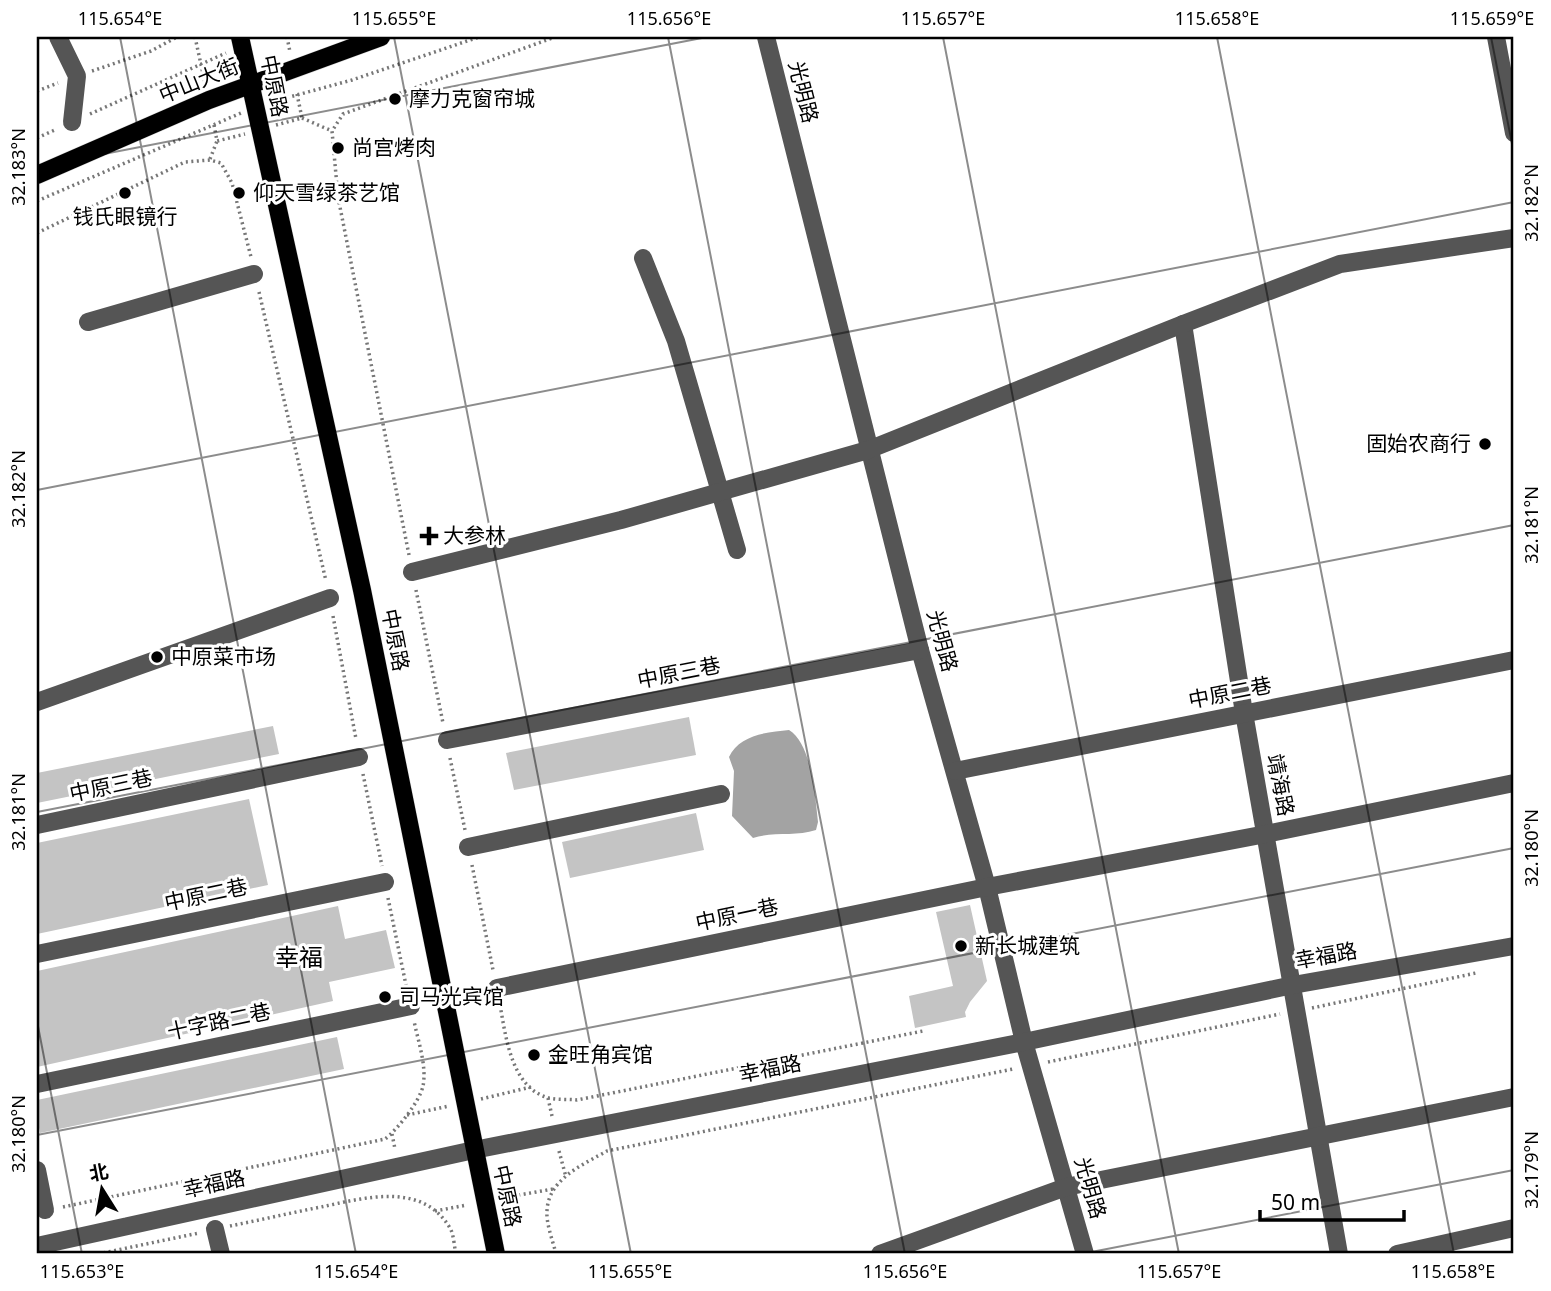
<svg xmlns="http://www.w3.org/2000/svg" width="1551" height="1291" viewBox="0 0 1551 1291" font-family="'Noto Sans','Noto Sans SC',sans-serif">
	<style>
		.water { fill: #a3a3a3 }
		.building { fill: #c4c4c4 }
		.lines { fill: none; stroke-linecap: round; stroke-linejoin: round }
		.major-casing { stroke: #dbdbdb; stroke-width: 19 }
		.path { stroke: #777; stroke-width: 3.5; stroke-dasharray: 2 3.5; stroke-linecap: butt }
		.minor { stroke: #555; stroke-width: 18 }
		.major { stroke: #000; stroke-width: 18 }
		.ticks { fill: none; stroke: #000; stroke-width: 2; stroke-opacity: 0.45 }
		.poi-dot { fill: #000; stroke: #fff; stroke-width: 2.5 }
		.labels { text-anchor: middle; stroke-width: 6; stroke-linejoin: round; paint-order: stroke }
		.street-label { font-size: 21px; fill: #000; stroke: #fff }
		.poi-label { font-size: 21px; fill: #000; stroke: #fff; text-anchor: start }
		.quarter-label { font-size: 24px; fill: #000; stroke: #fff }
		.neatline { fill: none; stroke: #000; stroke-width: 2.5 }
		.ticks-label { font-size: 18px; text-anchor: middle; fill: #000 }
	</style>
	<rect width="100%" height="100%" fill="#fff"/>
	<path class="water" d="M789,730C812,744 815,796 818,822L816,830C795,837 774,831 753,838L732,816L734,771L729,757C739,735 767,732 789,730Z"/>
	<g class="building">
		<polygon points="689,717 696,755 514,790 506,753"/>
		<polygon points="273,726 279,754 37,803 37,773"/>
		<polygon points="249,799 268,885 37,934 37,843"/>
		<polygon points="696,813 704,850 570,878 562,842"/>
		<polygon points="970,905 987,981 970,1002 965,1012 966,1017 915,1028 909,996 953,986 936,912"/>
		<polygon points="338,906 345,939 386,930 395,968 329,982 333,1001 37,1067 37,971"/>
		<polygon points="337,1037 344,1069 40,1133 37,1117 37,1100"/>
	</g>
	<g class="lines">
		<g class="major-casing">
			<g id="major">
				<polyline points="240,37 362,590 496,1254"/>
				<polyline points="37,175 209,100 381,37"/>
			</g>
		</g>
		<g class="path">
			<polyline points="195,37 205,83"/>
			<polyline points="287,37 290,52"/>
			<polyline points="92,71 151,51 177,37"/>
			<polyline points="37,91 58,83"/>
			<polyline points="271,102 352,80 479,37"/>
			<polyline points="90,114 226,53"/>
			<polyline points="302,118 332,131"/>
			<polyline points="214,125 217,141 245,134"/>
			<polyline points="276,125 302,118 297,94"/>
			<polyline points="37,138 57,129"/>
			<polyline points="210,159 217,141"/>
			<polyline points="37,201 241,113"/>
			<polyline points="37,233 185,162 210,160 221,163 232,183 251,257"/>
			<polyline points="259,292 326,581"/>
			<polyline points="409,555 338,197 332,131 343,114 555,37"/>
			<polyline points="416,590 443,723"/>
			<polyline points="333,616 356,739"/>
			<polyline points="450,758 465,830"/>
			<polyline points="363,774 382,866"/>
			<polyline points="472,865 493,970"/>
			<polyline points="388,898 407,990"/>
			<path d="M500,1005C506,1037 511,1088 549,1098C558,1100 568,1099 577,1100L923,1031"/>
			<polyline points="1312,1008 1476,973"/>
			<polyline points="1048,1062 1280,1014"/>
			<polyline points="548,1098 552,1116"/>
			<polyline points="481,1099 531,1087"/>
			<polyline points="407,1115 449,1106"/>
			<polyline points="392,1134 395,1149"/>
			<polyline points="559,1151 566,1177"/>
			<polyline points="502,1198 553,1189"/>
			<path d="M63,1207L385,1139C397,1130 420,1101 423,1086C427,1066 418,1041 414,1021"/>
			<polyline points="435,1211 467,1205"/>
			<path d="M230,1226C260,1220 290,1213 321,1207C364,1198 422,1181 450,1228C454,1235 454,1246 456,1254"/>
			<polyline points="98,1254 199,1233"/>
			<path d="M556,1254C553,1241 546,1224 547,1211C548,1179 584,1164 607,1151L1013,1069"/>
		</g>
		<g class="minor">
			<polyline points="58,37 77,76 72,122"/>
			<polyline points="766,37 920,650 987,887 1024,1042 1085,1254"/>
			<polyline points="1496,37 1514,133"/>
			<polyline points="643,258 676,341 737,550"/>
			<polyline points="88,322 254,274"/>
			<polyline points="1183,324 1244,713 1339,1254"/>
			<polyline points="412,572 621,520 868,450 1183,324 1340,264 1514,238"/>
			<polyline points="37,702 330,598"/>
			<polyline points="447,740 920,650"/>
			<polyline points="955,771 1514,660"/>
			<polyline points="37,825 359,757"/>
			<polyline points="468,847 721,794"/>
			<polyline points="37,954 385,882"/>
			<polyline points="497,988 987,887 1266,834 1514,783"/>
			<polyline points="37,1084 411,1006"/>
			<polyline points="37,1170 45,1210"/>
			<polyline points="215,1229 221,1254"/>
			<polyline points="37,1246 474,1150 1024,1042 1293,985 1514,946"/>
			<polyline points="880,1254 1066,1187 1514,1097"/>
			<polyline points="1397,1254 1514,1228"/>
		</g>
		<use href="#major" class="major"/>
	</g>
	<path class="ticks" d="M120,37L356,1254M394,37L631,1254M668,37L905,1254M943,37L1179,1254M1217,37L1454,1254M1491,37L1514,154M37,167L707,37M37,490L1514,202M37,812L1514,525M37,1021L82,1254M37,1135L1514,848M1081,1254L1514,1170"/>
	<g class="poi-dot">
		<circle cx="395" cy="99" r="7"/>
		<circle cx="338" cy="148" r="7"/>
		<circle cx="125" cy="193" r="7"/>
		<circle cx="239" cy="193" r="7"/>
		<circle cx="1485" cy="444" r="7"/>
		<path d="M425.5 525.5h7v7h7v7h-7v7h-7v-7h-7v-7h7z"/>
		<circle cx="157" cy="657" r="7"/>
		<circle cx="961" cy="946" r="7"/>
		<circle cx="385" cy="997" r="7"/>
		<circle cx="534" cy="1055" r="7"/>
	</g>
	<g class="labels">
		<g class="street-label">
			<text transform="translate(199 81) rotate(-22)" y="7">中山大街</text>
			<text transform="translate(274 86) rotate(79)" y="7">中原路</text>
			<text transform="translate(803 92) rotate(76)" y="7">光明路</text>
			<text transform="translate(395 640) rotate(79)" y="7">中原路</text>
			<text transform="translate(942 641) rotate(75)" y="7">光明路</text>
			<text transform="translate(679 673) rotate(-11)" y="7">中原三巷</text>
			<text transform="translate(1230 693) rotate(-11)" y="7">中原二巷</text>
			<text transform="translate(1280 785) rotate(79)" y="7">靖海路</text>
			<text transform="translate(111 786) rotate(-12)" y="7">中原三巷</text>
			<text transform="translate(206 895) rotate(-12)" y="7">中原二巷</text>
			<text transform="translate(737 915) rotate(-12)" y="7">中原一巷</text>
			<text transform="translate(1326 956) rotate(-10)" y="7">幸福路</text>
			<text transform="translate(219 1022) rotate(-12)" y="7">十字路二巷</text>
			<text transform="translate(770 1069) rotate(-11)" y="7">幸福路</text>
			<text transform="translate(214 1184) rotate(-12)" y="7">幸福路</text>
			<text transform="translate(1090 1188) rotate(74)" y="7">光明路</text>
			<text transform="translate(507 1196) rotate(78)" y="7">中原路</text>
		</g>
		<g class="poi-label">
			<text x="409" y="106">摩力克窗帘城</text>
			<text x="352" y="155">尚宫烤肉</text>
			<text x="253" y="200">仰天雪绿茶艺馆</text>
			<text x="125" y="224" text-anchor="middle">钱氏眼镜行</text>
			<text x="1471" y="451" text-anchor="end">固始农商行</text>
			<text x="443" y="543">大参林</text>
			<text x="171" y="664">中原菜市场</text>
			<text x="975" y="953">新长城建筑</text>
			<text x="399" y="1004">司马光宾馆</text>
			<text x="548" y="1062">金旺角宾馆</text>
		</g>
		<g class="quarter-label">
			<text x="299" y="966">幸福</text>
		</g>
	</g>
	<rect width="1551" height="1291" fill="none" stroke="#ffffff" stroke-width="77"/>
	<g transform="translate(102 1189) rotate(349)" stroke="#ffffff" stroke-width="5" paint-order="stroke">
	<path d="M0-5L12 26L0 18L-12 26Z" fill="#000000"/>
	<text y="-10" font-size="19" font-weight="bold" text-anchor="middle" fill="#000000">北</text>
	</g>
	<path d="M1260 1210v10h144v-10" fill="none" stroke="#000000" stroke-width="3.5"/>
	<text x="1271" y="1210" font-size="21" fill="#000000" stroke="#ffffff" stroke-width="5" paint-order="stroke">50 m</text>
	<rect x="38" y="38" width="1474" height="1214" class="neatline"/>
	<g class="ticks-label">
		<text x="120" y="25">115.654°E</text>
		<text x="394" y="25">115.655°E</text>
		<text x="669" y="25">115.656°E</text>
		<text x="943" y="25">115.657°E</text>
		<text x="1217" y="25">115.658°E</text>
		<text x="1492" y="25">115.659°E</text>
		<text transform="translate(19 167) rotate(-90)" y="6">32.183°N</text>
		<text transform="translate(1532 203) rotate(-90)" y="6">32.182°N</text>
		<text transform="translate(19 489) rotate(-90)" y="6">32.182°N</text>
		<text transform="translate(1532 525) rotate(-90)" y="6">32.181°N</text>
		<text transform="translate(19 812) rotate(-90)" y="6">32.181°N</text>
		<text transform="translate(1532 848) rotate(-90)" y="6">32.180°N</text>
		<text transform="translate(19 1134) rotate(-90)" y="6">32.180°N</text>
		<text transform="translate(1532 1170) rotate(-90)" y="6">32.179°N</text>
		<text x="82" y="1278">115.653°E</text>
		<text x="356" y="1278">115.654°E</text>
		<text x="630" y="1278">115.655°E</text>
		<text x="905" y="1278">115.656°E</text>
		<text x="1179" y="1278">115.657°E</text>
		<text x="1453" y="1278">115.658°E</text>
	</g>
</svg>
